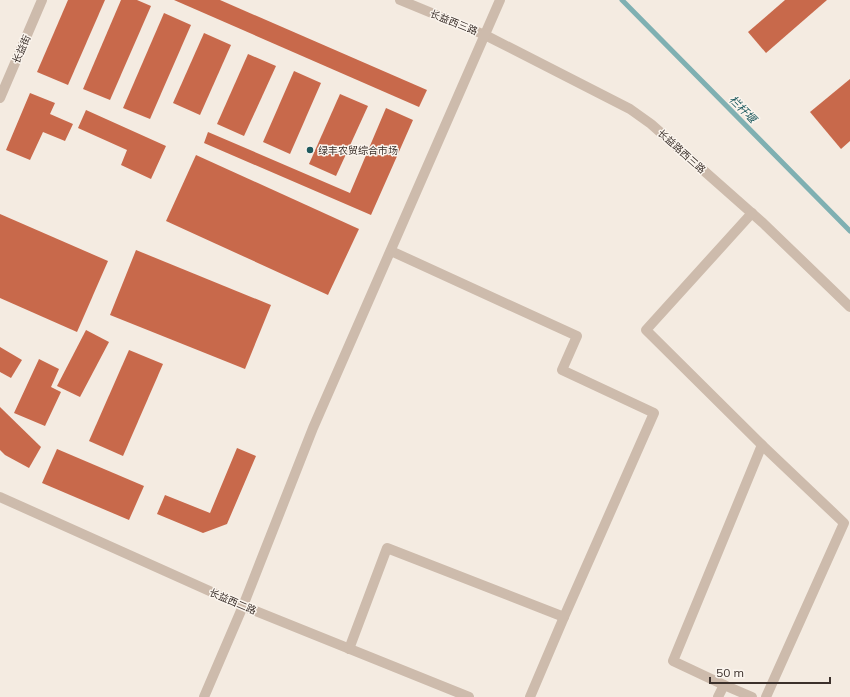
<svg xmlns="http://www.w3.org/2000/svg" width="850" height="697" viewBox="0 0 850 697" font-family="Mulish,'Noto Sans SC',sans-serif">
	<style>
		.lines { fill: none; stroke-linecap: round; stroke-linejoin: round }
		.stream { stroke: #7fb0b2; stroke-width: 5 }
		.building { fill: #c8694b }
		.street { stroke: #cdbbac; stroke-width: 10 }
		.poi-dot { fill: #1f5a5e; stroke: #fbf5ee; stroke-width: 1.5 }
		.labels { text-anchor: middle; stroke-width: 3; stroke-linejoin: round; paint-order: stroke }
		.street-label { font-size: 10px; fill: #3b302b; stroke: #fbf5ee }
		.poi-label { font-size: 10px; fill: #3b302b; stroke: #fbf5ee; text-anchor: start }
		.water-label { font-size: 11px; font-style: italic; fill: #1f5a5e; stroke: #fbf5ee }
	</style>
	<rect width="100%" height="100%" fill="#f4ebe1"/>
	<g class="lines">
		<polyline class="stream" points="622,0 850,231"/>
	</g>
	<g class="building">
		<polygon points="68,0 105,0 68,85 37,72"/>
		<polygon points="121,0 137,0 151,6 110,100 83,89"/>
		<polygon points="174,0 220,0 427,90 419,107"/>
		<polygon points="785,0 827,0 766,53 748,32"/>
		<polygon points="164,13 191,25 150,119 123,108"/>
		<polygon points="204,33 231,45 200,115 173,103"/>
		<polygon points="248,54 276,66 244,136 217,124"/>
		<polygon points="294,71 321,83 290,154 263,142"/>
		<polygon points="850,79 850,141 841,149 810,112"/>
		<polygon points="30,93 55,103 50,114 73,124 65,141 43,132 30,160 6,150"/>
		<polygon points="340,94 368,106 336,176 309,164"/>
		<polygon points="386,108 413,120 371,215 204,143 208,132 350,193"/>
		<polygon points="86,110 166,146 151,179 121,165 127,150 78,128"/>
		<polygon points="196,155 359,229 328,295 166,221"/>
		<polygon points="0,214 108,261 77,332 0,298"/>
		<polygon points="136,250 271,305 245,369 110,315"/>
		<polygon points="86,330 109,342 80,397 57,386"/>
		<polygon points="0,347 22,360 11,378 0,372"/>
		<polygon points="129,350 163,364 123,456 89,441"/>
		<polygon points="39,359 59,369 51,387 61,392 45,426 14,413"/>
		<polygon points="0,407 41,447 29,468 5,455 0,450"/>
		<polygon points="237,448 256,456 227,524 203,533 157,514 165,495 210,513"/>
		<polygon points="57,449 144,486 129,520 42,483"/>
	</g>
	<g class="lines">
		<g class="street">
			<polyline points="400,0 485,35 630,109 651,124 763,223 850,307"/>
			<polyline points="0,98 42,0"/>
			<polyline points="391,251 577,336 562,370 654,413 564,617 530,697"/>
			<polyline points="762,445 844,523 766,697"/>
			<polyline points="0,497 243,606 469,697"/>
			<polyline points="349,649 387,548 564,617"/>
			<polyline points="724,685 752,697"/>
			<polyline points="204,697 243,606 313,428 500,0"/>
			<polyline points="718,697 724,685 673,661 762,445 646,330 752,213"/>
		</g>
	</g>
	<circle class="poi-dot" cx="310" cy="150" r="4"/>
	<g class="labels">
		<g class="street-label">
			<text transform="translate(454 22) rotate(22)" y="4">长益西三路</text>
			<text transform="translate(21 49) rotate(-67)" y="4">长益街</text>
			<text transform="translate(682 151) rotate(42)" y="4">长益路西三路</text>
			<text transform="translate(233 601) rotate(23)" y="4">长益西二路</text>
		</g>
		<g class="poi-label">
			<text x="318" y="154">绿丰农贸综合市场</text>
		</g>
		<g class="water-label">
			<text transform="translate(743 109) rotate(45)" y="4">栏杆堰</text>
		</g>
	</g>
	<path d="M710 677v6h120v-6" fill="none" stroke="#3b302b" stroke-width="2"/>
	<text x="716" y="677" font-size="12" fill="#3b302b" stroke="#fbf5ee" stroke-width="3" paint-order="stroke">50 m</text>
</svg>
